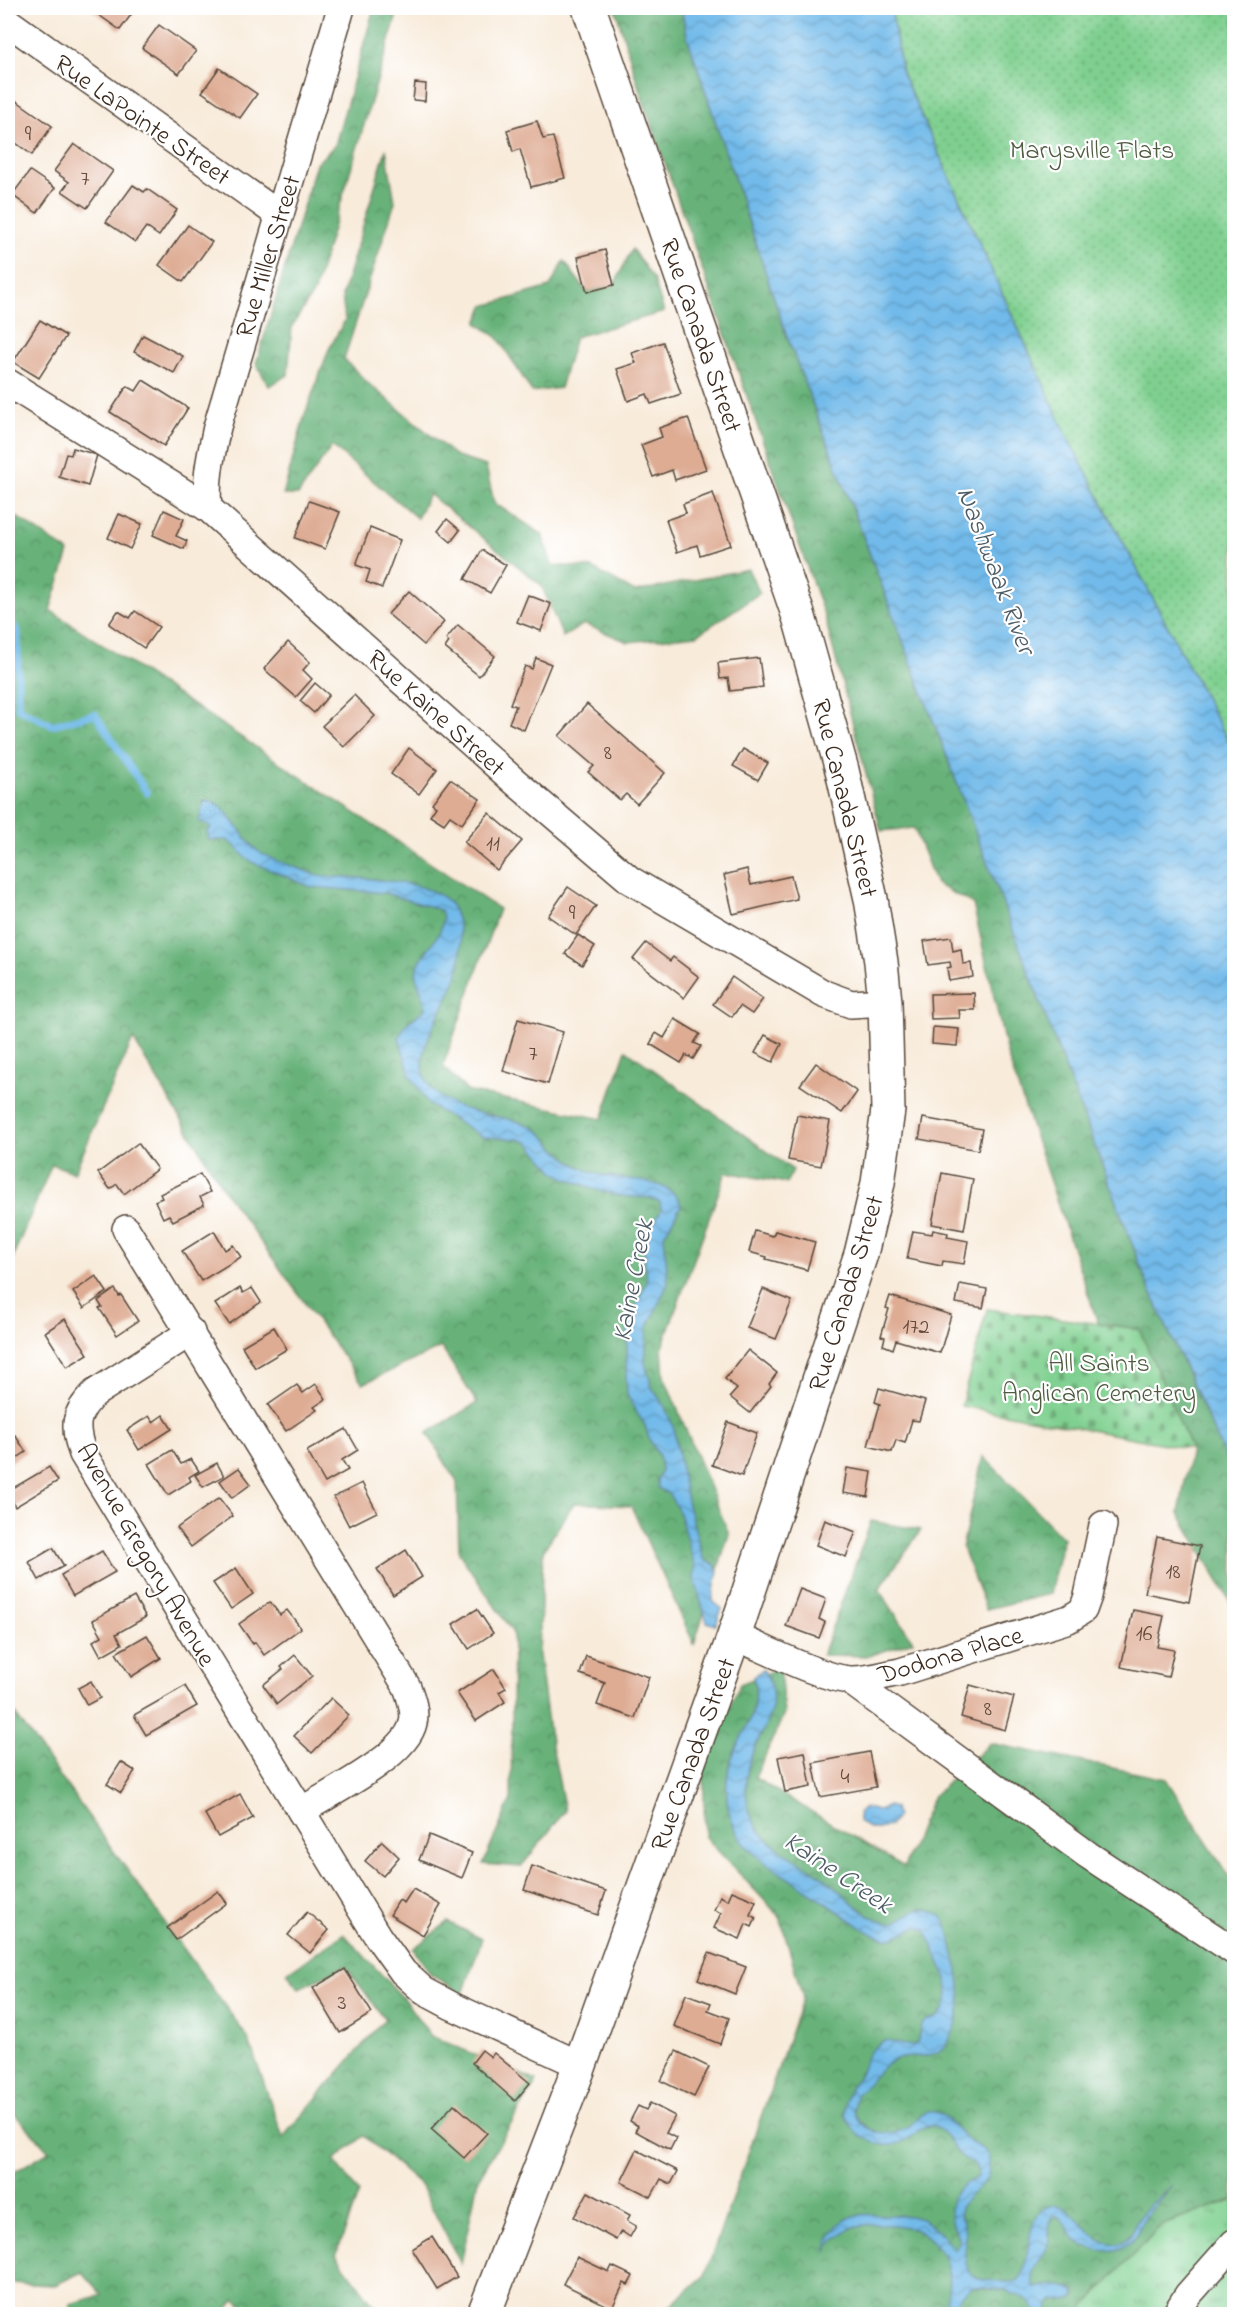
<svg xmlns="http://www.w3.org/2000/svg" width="1242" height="2322" viewBox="0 0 1242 2322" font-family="'Indie Flower',sans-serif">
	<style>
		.grass { fill: url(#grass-tufts); stroke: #5d7d57; stroke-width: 1.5 }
		.forest { fill: url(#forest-crowns); stroke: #516e4c; stroke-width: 1.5 }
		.cemetery { fill: url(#cemetery-stones); stroke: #5d7d57; stroke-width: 1.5 }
		.park { fill: url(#park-dots); stroke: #5d7d57; stroke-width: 1.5 }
		.water { fill: url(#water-waves); stroke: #567284; stroke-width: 1.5 }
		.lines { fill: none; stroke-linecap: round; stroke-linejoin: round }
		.stream { stroke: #71baea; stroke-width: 7 }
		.building { fill: #deab93 }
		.minor-casing { stroke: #57473a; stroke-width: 30 }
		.major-casing { stroke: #57473a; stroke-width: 36 }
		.minor { stroke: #fff; stroke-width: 27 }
		.major { stroke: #fff; stroke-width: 33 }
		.labels { text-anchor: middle; stroke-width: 4.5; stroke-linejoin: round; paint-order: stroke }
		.number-label { font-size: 22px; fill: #644a3b }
		.street-label { font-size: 26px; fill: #3b2a1e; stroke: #fff }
		.park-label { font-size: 26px; fill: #4f5c40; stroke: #fff }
		.water-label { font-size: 27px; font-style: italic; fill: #4e5c65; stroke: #fff }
	</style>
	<defs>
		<pattern id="grass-tufts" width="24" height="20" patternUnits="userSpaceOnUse" patternTransform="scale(1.5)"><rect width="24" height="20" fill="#7fd090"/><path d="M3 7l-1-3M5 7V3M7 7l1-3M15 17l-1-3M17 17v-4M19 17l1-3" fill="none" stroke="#69a975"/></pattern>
		<pattern id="forest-crowns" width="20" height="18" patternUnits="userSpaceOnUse" patternTransform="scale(1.5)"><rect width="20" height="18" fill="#67b27a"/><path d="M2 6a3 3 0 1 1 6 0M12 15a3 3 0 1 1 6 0" fill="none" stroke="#569163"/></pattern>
		<pattern id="cemetery-stones" width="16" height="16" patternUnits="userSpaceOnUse" patternTransform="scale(1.5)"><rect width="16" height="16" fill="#7fd090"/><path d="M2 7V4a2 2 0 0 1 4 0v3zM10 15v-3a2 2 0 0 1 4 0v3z" fill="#69a975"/></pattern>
		<pattern id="park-dots" width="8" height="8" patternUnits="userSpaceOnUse" patternTransform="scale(1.5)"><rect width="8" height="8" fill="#7fd090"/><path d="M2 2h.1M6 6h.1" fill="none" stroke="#69a975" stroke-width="1.8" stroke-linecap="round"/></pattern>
		<pattern id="water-waves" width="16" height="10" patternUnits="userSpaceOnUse" patternTransform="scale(1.5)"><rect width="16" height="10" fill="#71baea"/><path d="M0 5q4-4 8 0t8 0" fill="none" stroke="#5e97bd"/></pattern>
	</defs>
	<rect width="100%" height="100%" fill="#fff"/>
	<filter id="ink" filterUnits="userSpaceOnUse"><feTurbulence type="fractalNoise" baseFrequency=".0167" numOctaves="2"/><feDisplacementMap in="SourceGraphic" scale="12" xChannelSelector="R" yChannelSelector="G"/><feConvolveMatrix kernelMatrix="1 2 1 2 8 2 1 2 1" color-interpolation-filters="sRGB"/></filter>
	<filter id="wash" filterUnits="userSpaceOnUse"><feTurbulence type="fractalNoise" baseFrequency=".008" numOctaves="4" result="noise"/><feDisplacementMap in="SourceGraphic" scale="24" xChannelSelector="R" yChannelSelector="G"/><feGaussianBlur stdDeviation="1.35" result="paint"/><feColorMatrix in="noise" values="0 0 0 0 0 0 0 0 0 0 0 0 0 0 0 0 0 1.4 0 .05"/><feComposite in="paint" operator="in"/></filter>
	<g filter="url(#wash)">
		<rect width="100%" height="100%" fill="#f8ebda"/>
		<polygon class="grass" points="1234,2199 1234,2314 1088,2314 1084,2307 1160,2226"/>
		<g class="forest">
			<polygon points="374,8 399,8 314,292 292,326 288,375 269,386 256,364 316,164 335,145"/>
			<polygon points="615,8 681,8 688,39 785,331 1147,1283 1234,1477 1234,1608 1179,1513 1191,1449 1139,1329 1098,1323 1007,1054 973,904 936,884 914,828 881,831 825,618 641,95"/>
			<polygon points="386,149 395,202 344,359 369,384 457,457 486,466 494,503 542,534 552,565 592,568 635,592 748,569 760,593 697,635 628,642 584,624 563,637 541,585 429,494 417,518 332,446 298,495 283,495 305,414 329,349 345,320 342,296"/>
			<polygon points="632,249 654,280 664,312 575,337 560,388 532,392 498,338 477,323 484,306 550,287 564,261 587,292 614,285"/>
			<polygon points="8,511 69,552 50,610 499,909 443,1066 467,1091 602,1119 626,1050 793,1170 786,1183 726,1172 662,1347 664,1376 729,1534 694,1644 631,1506 574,1503 543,1551 539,1655 549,1731 565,1811 521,1867 483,1864 511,1799 513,1633 459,1553 457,1482 427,1433 477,1403 441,1347 363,1384 227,1195 133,1039 74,1173 52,1164 8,1269"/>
			<polygon points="983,1456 1063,1538 1050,1594 986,1609 962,1548"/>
			<polygon points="871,1521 921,1530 879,1589 913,1641 869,1656 822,1655"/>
			<polygon points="780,1668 784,1714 755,1778 904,1867 933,1796 990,1743 1166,1779 1231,1880 1234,1881 1234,2199 1160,2226 1084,2307 1088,2314 661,2314 705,2275 803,1998 780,1917 705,1837 703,1763 740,1684"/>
			<polygon points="8,1704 248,2038 283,2137 385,2019 345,1966 299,1988 287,1973 344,1934 403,1998 431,2036 537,2081 478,2179 461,2264 420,2185 364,2136 334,2160 359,2193 336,2255 379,2312 378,2314 253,2314 235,2299 225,2314 70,2314 70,2304 102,2295 82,2272 55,2285 8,2283 8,2176 49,2151 8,2107"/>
			<polygon points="448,1922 482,1939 463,1994 431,1974 413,1949"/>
		</g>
		<polygon class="cemetery" points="987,1309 1139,1329 1191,1449 961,1406"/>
		<polygon class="park" points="891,8 1234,8 1234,752 1068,438 902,73"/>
		<g class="water">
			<polygon points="681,8 891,8 902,73 1068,438 1234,752 1234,1477 1147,1283 785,331 688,39"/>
			<path d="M208,800C228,804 242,839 258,851C270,860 294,866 308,872C320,878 335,877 348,877C374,879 436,882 451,905C462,922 463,956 457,976C446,1011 399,1064 438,1095C466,1118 506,1112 536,1129C542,1132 548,1140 552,1145C566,1159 582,1171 602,1175C625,1181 675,1178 681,1206L664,1235L668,1283L647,1329L645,1363L652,1388L664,1405L673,1426L687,1501L703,1558L707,1562L714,1564L718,1571L713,1596V1601L722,1609L716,1625L707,1622L694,1578L695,1567L678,1510L669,1494L658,1488L657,1480L661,1471L659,1456L649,1439L645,1425L633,1407L627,1394L626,1377L628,1327L647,1280L643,1242L661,1210L660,1202L650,1198L619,1196L597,1190L566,1178L556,1173L529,1143L518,1139L483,1137L429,1105L410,1075L399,1038L404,1026L425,1009C427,995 413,983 417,969C422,949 450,933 441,910L385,893L311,887L254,863L245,857L234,845L227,840H209L207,832L211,828L210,826L199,821L204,801Z"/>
			<path d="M763,1669C786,1706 763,1723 751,1757C743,1779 744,1808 757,1827C771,1849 806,1863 826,1879C845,1894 860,1914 884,1922C903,1929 913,1897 938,1914C950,1922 950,1938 953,1951C955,1960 958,1968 959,1977C963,1999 959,2030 944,2047C932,2060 913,2055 897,2059C883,2063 868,2085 856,2095C856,2100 853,2108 855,2113C860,2131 889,2138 904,2129C916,2124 920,2110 934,2112C952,2115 959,2139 976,2145C983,2148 989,2154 989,2161C992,2189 971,2187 962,2205C958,2213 963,2219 964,2227C968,2242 959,2268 976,2278C982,2281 992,2280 999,2281C1004,2282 1011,2283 1017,2281C1031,2273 1024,2224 1042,2210C1072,2186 1087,2254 1122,2242C1133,2238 1134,2226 1140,2217C1148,2205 1162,2196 1172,2185C1165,2195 1155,2204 1148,2214C1142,2221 1140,2231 1134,2239C1122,2255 1094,2253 1078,2242C1069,2236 1067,2223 1058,2216L1053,2217C1046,2227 1051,2235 1048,2245C1043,2261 1027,2267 1035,2288C1046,2284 1062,2285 1073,2289L1076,2294L1074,2298L1066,2301L1053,2300L1049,2304L1048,2314H1037C1029,2290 995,2290 972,2287L958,2299L953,2314H943C948,2296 952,2278 945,2260C941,2249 927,2235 916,2230C902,2224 866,2222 852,2228C840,2233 832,2241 826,2252C834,2214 854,2213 888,2215C901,2215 914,2215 925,2221C938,2228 946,2240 955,2250L959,2241C952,2222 942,2202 962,2186C967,2182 973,2182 978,2175L976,2166C972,2162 966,2160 961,2156C951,2147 947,2131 933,2126C921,2121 909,2148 885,2145C859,2142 835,2118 849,2091C851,2085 857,2081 859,2076C867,2058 866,2050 885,2041L912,2046L917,2043L921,2025L927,2020L937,2017L945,2008L948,1997L947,1980L926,1930L917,1927C891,1937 893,1945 865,1930C845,1916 825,1902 805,1889C786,1876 765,1865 749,1849C724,1823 721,1781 735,1750C746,1728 762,1703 753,1677Z"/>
			<path d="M888,1806L894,1808L897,1817C889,1831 870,1833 859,1821V1812L864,1808L879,1810Z"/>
		</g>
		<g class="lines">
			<polyline class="stream" points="8,617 18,632 18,708 52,725 95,714 147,793"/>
		</g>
		<g id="blocks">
			<g class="building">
				<polygon points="89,8 136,8 120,30"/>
				<polygon points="159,25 196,51 179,74 142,48"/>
				<polygon points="219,68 257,94 240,118 202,92"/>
				<polygon points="415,83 426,84 425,101 413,100"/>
				<polygon points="14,99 52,126 32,155 8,137 8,108"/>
				<polygon points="537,121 543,139 553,137 565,178 531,187 520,149 513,152 507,130"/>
				<polygon points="74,144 113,171 87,208 62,191 69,182 54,171"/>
				<polygon points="30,171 55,188 37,213 12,195"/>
				<polygon points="133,185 144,192 147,189 177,210 159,236 146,227 135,242 106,222"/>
				<polygon points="188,225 212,242 183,282 159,265"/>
				<polygon points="605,250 614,285 587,292 578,257"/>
				<polygon points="40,320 66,336 39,378 13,362"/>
				<polygon points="143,335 183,356 174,373 134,352"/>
				<polygon points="663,342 681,394 651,404 647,394 628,401 617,369 636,363 632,353"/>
				<polygon points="143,380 188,408 164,446 110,412 127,386 136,391"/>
				<polygon points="688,418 706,469 675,480 672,470 653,477 641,445 662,437 659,428"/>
				<polygon points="73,448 97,455 88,486 59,477 66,454 71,455"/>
				<polygon points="713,493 731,545 700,555 697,545 677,552 666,520 686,513 683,504"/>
				<polygon points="309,501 340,512 325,549 295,538"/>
				<polygon points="164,510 184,519 176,536 187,541 184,549 153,535"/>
				<polygon points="119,514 142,524 130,549 108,538"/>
				<polygon points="447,519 460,530 451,542 438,531"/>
				<polygon points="370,528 400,540 382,588 366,582 370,570 356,565"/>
				<polygon points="482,550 506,565 490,593 465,579"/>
				<polygon points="409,591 444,622 424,645 388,614"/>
				<polygon points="528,595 551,604 541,631 517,622"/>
				<polygon points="118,611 130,618 135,611 159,627 144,648 109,624"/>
				<polygon points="458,625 495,656 479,676 445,648 449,642 446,639"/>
				<polygon points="288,642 310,662 303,670 312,679 296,697 264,669"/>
				<polygon points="536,658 551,664 524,730 509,723 516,706 510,704 525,666 532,669"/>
				<polygon points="759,658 763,687 730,691 728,678 720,679 718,663"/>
				<polygon points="315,683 329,695 314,713 300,701"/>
				<polygon points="354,695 375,716 344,747 322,726"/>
				<polygon points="587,704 665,773 637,804 626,794 620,800 588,772 594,766 559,736"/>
				<polygon points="409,748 437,769 419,794 391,774"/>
				<polygon points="743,749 768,763 758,780 733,766"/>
				<polygon points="450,779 480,799 462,824 450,816 444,824 430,815 436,806 432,803"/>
				<polygon points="489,813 522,841 497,870 464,842"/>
				<polygon points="747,869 751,885 791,876 797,899 733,914 724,875"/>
				<polygon points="568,887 596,906 576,935 548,916"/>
				<polygon points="578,935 595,946 582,965 565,954"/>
				<polygon points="951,937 953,951 961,949 963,964 971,963 973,977 949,981 947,968 951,967 950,962 928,965 924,941"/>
				<polygon points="646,943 670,961 673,957 699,977 684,998 633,959"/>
				<polygon points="732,977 763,999 752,1014 740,1006 732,1017 713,1004"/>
				<polygon points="974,993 975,1010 959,1010 960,1018 931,1019 930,994"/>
				<polygon points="518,1019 563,1032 548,1084 503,1071"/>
				<polygon points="675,1019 700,1034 694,1043 701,1046 693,1059 686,1055 681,1063 650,1044 656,1033 664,1038"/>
				<polygon points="933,1027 959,1029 957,1046 932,1044"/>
				<polygon points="765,1035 782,1044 773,1062 755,1053"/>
				<polygon points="816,1063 857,1092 842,1113 800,1085"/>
				<polygon points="797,1115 830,1121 821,1166 788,1160"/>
				<polygon points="923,1118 982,1129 978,1150 919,1139"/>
				<polygon points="138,1143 157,1169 124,1194 117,1184 110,1189 98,1173"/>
				<polygon points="942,1173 973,1179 964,1230 932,1224"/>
				<polygon points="200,1174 210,1192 200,1197 204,1205 173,1221 169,1215 163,1218 155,1201 162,1198 160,1194"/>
				<polygon points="933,1230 948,1233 947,1237 968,1241 964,1264 943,1261 942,1266 907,1259 913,1231 932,1234"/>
				<polygon points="214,1231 225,1250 233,1245 241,1257 201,1281 182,1251"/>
				<polygon points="755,1231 773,1236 775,1231 815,1242 807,1270 766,1259 767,1257 749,1252"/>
				<polygon points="96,1276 107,1292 84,1308 73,1292"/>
				<polygon points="960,1284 987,1289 983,1308 956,1303"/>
				<polygon points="240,1288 243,1293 252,1288 261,1302 229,1324 215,1304"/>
				<polygon points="115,1289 119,1296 121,1295 138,1321 117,1335 99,1308 102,1307 98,1301"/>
				<polygon points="763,1289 792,1301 776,1339 747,1328"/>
				<polygon points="890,1296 951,1315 940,1353 896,1340 893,1349 883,1345 885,1337 881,1336 889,1309 886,1308"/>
				<polygon points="65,1319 88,1354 67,1367 45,1332"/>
				<polygon points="274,1327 287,1349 255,1368 242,1346"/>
				<polygon points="748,1350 777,1373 769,1384 771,1386 750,1413 730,1397 737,1389 725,1379"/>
				<polygon points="316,1384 326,1399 314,1407 317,1410 286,1431 268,1405 297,1385 303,1393"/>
				<polygon points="879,1388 925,1401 919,1421 912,1420 905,1443 896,1440 892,1452 868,1446 880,1404 875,1402"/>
				<polygon points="163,1415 172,1429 139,1450 127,1430 149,1416 153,1422"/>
				<polygon points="728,1422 757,1433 742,1476 712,1465"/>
				<polygon points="346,1429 358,1450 342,1460 348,1470 325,1483 307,1451"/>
				<polygon points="15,1435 26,1452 8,1464 8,1439"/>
				<polygon points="172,1450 181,1464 191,1459 199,1471 189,1477 191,1481 168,1495 149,1464"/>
				<polygon points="217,1463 224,1476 203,1487 195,1475"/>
				<polygon points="49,1467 58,1481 15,1507 8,1491"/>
				<polygon points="239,1468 251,1484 232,1498 220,1481"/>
				<polygon points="847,1468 872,1472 868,1497 843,1493"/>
				<polygon points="362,1483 377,1512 349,1526 334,1497"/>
				<polygon points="219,1498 233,1516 191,1547 177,1528"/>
				<polygon points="825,1520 856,1532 846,1557 816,1545"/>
				<polygon points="1157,1537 1200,1546 1189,1602 1145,1593"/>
				<polygon points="53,1548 64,1566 39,1580 29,1562"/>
				<polygon points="406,1550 422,1577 393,1595 377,1569"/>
				<polygon points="102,1551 115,1572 73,1596 61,1575"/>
				<polygon points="236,1568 253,1594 231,1609 213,1583"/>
				<polygon points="800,1589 826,1599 819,1619 825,1622 819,1638 786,1626"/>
				<polygon points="134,1597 146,1617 116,1634 122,1644 101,1656 93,1641 102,1636 93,1620"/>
				<polygon points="270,1602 280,1615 287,1610 301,1628 264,1655 255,1642 253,1644 239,1624"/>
				<polygon points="477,1609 493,1633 469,1649 453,1624"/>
				<polygon points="1133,1610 1164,1616 1157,1647 1174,1650 1168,1677 1121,1667"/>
				<polygon points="147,1635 161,1658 131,1677 116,1653"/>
				<polygon points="295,1655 312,1676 277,1704 263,1685 283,1669 281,1667"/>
				<polygon points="586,1656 649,1677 635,1718 597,1705 605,1683 580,1674"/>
				<polygon points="494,1669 506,1688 499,1692 505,1702 476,1721 457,1693"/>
				<polygon points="91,1681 100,1698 87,1705 78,1688"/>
				<polygon points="970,1685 1014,1697 1005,1730 961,1717"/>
				<polygon points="185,1686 197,1706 146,1735 134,1715"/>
				<polygon points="331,1698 349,1715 312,1753 294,1736"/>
				<polygon points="805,1752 811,1787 785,1792 778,1757"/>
				<polygon points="869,1752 876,1787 820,1797 813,1763"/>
				<polygon points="121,1762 135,1771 121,1793 107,1784"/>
				<polygon points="240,1794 253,1818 218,1837 205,1814"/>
				<polygon points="429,1835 472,1853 462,1878 419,1860"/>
				<polygon points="382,1841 399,1857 383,1876 365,1861"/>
				<polygon points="532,1866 606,1891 598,1915 524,1890"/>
				<polygon points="413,1889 441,1905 423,1935 390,1915 399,1900 404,1903"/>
				<polygon points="218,1891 227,1903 176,1940 167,1928"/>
				<polygon points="732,1891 756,1901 750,1915 756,1918 752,1927 746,1924 740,1939 714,1928 721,1913 714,1910 720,1896 728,1900"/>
				<polygon points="307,1912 329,1930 310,1953 288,1935"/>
				<polygon points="709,1953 746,1967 735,1994 698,1979"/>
				<polygon points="345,1969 372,2013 340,2033 313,1988"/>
				<polygon points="686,1994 711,2003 708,2010 729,2018 720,2044 674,2026"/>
				<polygon points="482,2050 491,2057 494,2053 530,2083 515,2101 472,2063"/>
				<polygon points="676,2051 709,2067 694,2097 661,2081"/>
				<polygon points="650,2103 675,2116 666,2133 676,2138 670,2150 635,2131 638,2126 630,2121 638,2106 646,2110"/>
				<polygon points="454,2104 487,2133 464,2158 431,2129"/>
				<polygon points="637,2150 678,2171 671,2184 661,2179 651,2197 621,2182"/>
				<polygon points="588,2192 630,2215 627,2221 636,2226 630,2237 621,2231 616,2240 574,2217"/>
				<polygon points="432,2237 457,2277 437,2289 412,2249"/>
				<polygon points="577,2257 609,2272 612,2266 633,2276 628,2285 624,2283 612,2308 563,2284"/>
			</g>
		</g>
	</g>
	<g filter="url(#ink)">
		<use href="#blocks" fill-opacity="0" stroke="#57473a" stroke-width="1.5"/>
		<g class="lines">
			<g class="minor-casing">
				<g id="minor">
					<polyline points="8,22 279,215"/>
					<polyline points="8,383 208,508 513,780 630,880 824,994 851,1004 885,1002"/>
					<path d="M208,508C205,480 211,455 217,427L341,8"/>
					<path d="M126,1229L407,1687C411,1698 416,1711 413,1723C406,1756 330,1793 301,1811"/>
					<path d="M191,1332L95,1393C74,1413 73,1427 83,1454L378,1937L403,1972L424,1991L452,2006L580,2065"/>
					<path d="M734,1636C764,1648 819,1677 849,1680C866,1681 884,1675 900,1672L1069,1619L1083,1610L1088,1596L1103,1525"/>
					<polyline points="849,1680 1088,1855 1234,1951"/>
					<polyline points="1176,2314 1188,2295 1234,2243"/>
				</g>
			</g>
			<g class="major-casing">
				<polyline id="major" points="484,2314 580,2065 734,1636 861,1254 878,1183 888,1110 885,1002 881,962 871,899 842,770 799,617 589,8"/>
			</g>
			<use href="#minor" class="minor"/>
			<use href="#major" class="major"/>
		</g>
	</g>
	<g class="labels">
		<g class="number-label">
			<text x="28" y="140">9</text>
			<text x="85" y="185">7</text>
			<text x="608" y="759">8</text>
			<text x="493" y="850">11</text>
			<text x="572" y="919">9</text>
			<text x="533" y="1060">7</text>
			<text x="916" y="1333">172</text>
			<text x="1173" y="1578">18</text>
			<text x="1144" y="1640">16</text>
			<text x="988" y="1715">8</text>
			<text x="845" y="1783">4</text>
			<text x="342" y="2009">3</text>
		</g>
		<g class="street-label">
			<text transform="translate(143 119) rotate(35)" y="9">Rue LaPointe Street</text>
			<text transform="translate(267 256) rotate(-73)" y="9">Rue Miller Street</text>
			<text transform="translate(702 335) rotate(71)" y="9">Rue Canada Street</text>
			<text transform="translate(437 712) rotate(42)" y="9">Rue Kaine Street</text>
			<text transform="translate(846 798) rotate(76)" y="9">Rue Canada Street</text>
			<text transform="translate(845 1293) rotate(-73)" y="9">Rue Canada Street</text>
			<text transform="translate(147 1554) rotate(60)" y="9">Avenue Gregory Avenue</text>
			<text transform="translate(950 1654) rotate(-16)" y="9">Dodona Place</text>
			<text transform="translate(692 1754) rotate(-70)" y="9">Rue Canada Street</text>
		</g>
		<g class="park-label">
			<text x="1092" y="158">Marysville Flats</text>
			<text x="1099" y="1371">All Saints<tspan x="1099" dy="30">Anglican Cemetery</tspan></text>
		</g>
		<g class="water-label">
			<text transform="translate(997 570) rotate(69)" y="9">Nashwaak River</text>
			<text transform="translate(632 1280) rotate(-79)" y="9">Kaine Creek</text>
			<text transform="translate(839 1872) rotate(34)" y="9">Kaine Creek</text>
		</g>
	</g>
	<rect width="1242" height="2322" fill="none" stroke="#fff" stroke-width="30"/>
</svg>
